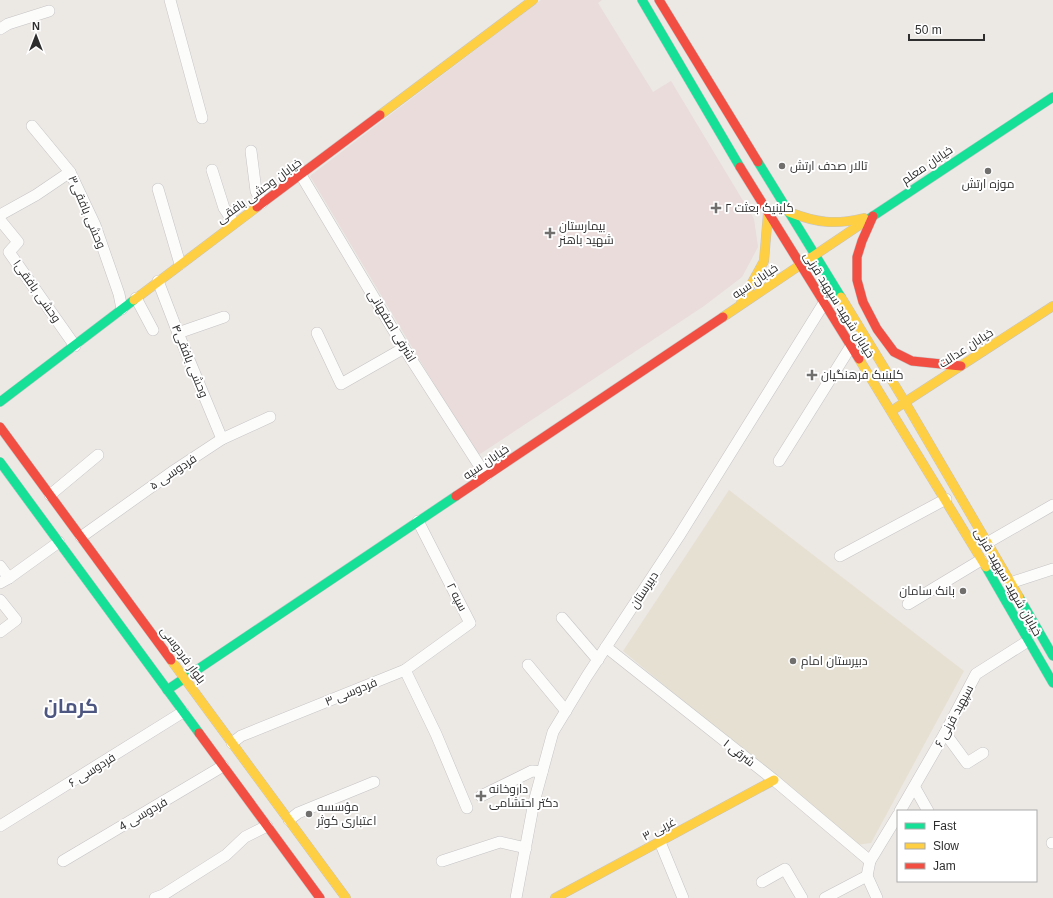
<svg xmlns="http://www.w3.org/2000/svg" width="1053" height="898" viewBox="0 0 1053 898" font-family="Helvetica,Cairo,sans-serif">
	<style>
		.education { fill: #e6e0d3 }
		.medical { fill: #e9dcdb }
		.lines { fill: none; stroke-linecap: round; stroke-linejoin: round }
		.street-casing { stroke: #c5c4c5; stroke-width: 12 }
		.fast-casing { stroke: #c5c4c5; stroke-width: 10 }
		.slow-casing { stroke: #c5c4c5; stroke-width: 10 }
		.jam-casing { stroke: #c5c4c5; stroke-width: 10 }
		.street { stroke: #fcfcfb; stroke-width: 11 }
		.fast { stroke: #16e098; stroke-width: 9 }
		.slow { stroke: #ffcf43; stroke-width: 9 }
		.jam { stroke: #f24e42; stroke-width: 9 }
		.poi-dot { fill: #706f6e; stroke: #fff; stroke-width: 1.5 }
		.labels { text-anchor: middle; stroke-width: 4; stroke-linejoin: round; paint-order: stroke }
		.street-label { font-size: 12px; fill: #2e2e2e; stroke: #fff }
		.poi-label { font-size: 12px; fill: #2e2e2e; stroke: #fff; text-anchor: start }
		.town-label { font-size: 20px; font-weight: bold; fill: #4d5680; stroke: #fff }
	</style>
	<rect width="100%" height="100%" fill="#ece8e4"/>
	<polygon class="education" points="729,490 964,671 871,843 856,845 623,651"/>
	<polygon class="medical" points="541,0 602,0 598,3 653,92 671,81 754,219 758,247 742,277 704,306 477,456 310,176"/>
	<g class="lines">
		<g class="street-casing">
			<g id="street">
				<polyline points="170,0 202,118"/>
				<polyline points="0,29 8,24 49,11"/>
				<polyline points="32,126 70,172 95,225 119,294 122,309"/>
				<polyline points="251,151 256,191 262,203"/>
				<polyline points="212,170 224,208 234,223"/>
				<polyline points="301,175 404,348 486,476"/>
				<polyline points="158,189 180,264"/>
				<polyline points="0,215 36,195 70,172"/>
				<polyline points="0,220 18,242 9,252 75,346"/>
				<polyline points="158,281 178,333 222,439"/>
				<polyline points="136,298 153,330"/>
				<polyline points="178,333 224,317"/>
				<polyline points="317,333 341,384 404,348"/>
				<polyline points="779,461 851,346"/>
				<polyline points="50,495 98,455"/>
				<polyline points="81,537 175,470 222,439 270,417"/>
				<polyline points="987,543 1053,505"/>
				<polyline points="840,556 946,499"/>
				<polyline points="0,566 9,578"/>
				<polyline points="0,583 9,578 59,542"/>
				<polyline points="1011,584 1016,581 1053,569"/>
				<polyline points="0,600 16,620 0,632"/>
				<polyline points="908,604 981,560"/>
				<polyline points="562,618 598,660"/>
				<polyline points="606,647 774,780 870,861"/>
				<polyline points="528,665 566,711"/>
				<polyline points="405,670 470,623 418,521"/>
				<polyline points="945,733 967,763 983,753"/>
				<polyline points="232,743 241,736 405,670 436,734 467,808"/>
				<polyline points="915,788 928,811"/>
				<polyline points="481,796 532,771 542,772"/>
				<polyline points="900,811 945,733 976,674 1028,641"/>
				<polyline points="289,820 298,813 374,782"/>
				<polyline points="0,826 183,712"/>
				<polyline points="660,842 683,898"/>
				<polyline points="1052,843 1053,843"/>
				<polyline points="63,861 223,766"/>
				<polyline points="442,861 500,842 526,848"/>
				<polyline points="867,876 870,861 898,815"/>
				<polyline points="867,876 877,898"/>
				<polyline points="762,882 785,869 802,898"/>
				<polyline points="155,898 163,895 226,855 245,837 267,826"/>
				<polyline points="516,898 534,802 553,732 587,676 679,536 824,303"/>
				<polyline points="825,898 867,876"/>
			</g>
		</g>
		<g class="fast-casing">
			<g id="fast">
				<polyline points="642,0 740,167"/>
				<polyline points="758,162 841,297"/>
				<polyline points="861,224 1053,97"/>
				<polyline points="0,402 134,300"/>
				<polyline points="0,462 199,733"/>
				<polyline points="986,567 1053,683"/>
				<polyline points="1019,597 1053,656"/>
				<polyline points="167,690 456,496"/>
			</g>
		</g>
		<g class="slow-casing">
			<g id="slow">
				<polyline points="380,115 533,0"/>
				<path d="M789,212C817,223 835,225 864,218"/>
				<polyline points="841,297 905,402 1019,597"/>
				<polyline points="134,300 257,207"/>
				<polyline points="741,303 764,261 768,213"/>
				<polyline points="723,317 861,224"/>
				<polyline points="859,359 986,567"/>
				<polyline points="896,408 1053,306"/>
				<polyline points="171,660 346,898"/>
				<polyline points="555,898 774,780"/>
			</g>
		</g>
		<g class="jam-casing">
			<g id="jam">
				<polyline points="659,0 758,162"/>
				<polyline points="740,167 859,359"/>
				<polyline points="257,207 380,115"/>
				<polyline points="873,216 862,241 857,257 857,280 863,302 877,329 894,352 912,361 961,366"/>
				<polyline points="0,427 171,660"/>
				<polyline points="456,496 723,317"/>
				<polyline points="199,733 320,898"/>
			</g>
		</g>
		<use href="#street" class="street"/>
		<use href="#fast" class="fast"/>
		<use href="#slow" class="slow"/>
		<use href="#jam" class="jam"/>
	</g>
	<g class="poi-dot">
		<circle cx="782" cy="166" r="4"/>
		<circle cx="988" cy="171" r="4"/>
		<path d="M714 202h4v4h4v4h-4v4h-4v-4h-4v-4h4z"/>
		<path d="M548 227h4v4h4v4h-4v4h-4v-4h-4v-4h4z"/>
		<path d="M810 369h4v4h4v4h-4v4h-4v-4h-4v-4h4z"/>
		<circle cx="963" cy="591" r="4"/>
		<circle cx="793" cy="661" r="4"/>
		<path d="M479 790h4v4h4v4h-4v4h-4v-4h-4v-4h4z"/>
		<circle cx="309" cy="814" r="4"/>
	</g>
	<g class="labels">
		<g class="street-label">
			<text transform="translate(927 165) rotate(-34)" y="4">خیابان معلم</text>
			<text transform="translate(259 191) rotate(-36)" y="4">خیابان وحشی بافقی</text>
			<text transform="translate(87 212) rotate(67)" y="4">وحشی بافقی۳</text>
			<text transform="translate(755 281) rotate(-34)" y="4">خیابان سپه</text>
			<text transform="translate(37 291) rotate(55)" y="4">وحشی بافقی۱</text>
			<text transform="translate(839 305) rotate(58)" y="4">خیابان شهید سپهبد قرنی</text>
			<text transform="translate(392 326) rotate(59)" y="4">اشرفی اصفهانی</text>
			<text transform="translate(966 348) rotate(-33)" y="4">خیابان عدالت</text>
			<text transform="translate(190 361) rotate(68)" y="4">وحشی بافقی۴</text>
			<text transform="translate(486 462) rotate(-34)" y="4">خیابان سپه</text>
			<text transform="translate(173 472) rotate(-34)" y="4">فردوسی ۵</text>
			<text transform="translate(1008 582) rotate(60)" y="4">خیابان شهید سپهبد قرنی</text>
			<text transform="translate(644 590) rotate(-57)" y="4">دبیرستان</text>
			<text transform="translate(457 597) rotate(63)" y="4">سپه ۲</text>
			<text transform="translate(183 655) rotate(54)" y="4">بلوار فردوسی</text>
			<text transform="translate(351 692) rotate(-22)" y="4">فردوسی ۳</text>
			<text transform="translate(954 716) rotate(-62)" y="4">سپهبد قرنی ۶</text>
			<text transform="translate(739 753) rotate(38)" y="4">شرقی ۱</text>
			<text transform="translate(92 770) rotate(-32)" y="4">فردوسی ۶</text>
			<text transform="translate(143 814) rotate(-30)" y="4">فردوسی 4</text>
			<text transform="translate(659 829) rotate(-28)" y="4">۳ غربی</text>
		</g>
		<g class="poi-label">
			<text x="790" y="170">تالار صدف ارتش</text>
			<text x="988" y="188" text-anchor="middle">موزه ارتش</text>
			<text x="725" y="212">کلینیک بعثت ۲</text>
			<text x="559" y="230">بیمارستان<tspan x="559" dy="14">شهید باهنر</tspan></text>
			<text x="821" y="379">کلینیک فرهنگیان</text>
			<text x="955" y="595" text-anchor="end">بانک سامان</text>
			<text x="801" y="665">دبیرستان امام</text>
			<text x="489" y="793">داروخانه<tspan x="489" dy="14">دکتر احتشامی</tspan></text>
			<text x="317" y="811">مؤسسه<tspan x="317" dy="14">اعتباری کوثر</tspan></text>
		</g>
		<g class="town-label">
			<text x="71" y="713">کرمان</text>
		</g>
	</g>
	<rect x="897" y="810" width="140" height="72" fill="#ffffff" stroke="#ababab"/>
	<rect x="905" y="823" width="20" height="6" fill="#16e098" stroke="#ababab"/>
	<text x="933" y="830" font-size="12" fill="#2e2e2e">Fast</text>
	<rect x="905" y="843" width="20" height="6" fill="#ffcf43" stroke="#ababab"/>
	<text x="933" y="850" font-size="12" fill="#2e2e2e">Slow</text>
	<rect x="905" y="863" width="20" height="6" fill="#f24e42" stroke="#ababab"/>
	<text x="933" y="870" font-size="12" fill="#2e2e2e">Jam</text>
	<g transform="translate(36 36)" stroke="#ffffff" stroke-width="3" paint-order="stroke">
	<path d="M0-3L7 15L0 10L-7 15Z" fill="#2e2e2e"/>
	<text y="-6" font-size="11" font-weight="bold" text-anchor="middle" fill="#2e2e2e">N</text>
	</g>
	<path d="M909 34v6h75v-6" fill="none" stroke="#2e2e2e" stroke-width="2"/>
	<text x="915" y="34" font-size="12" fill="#2e2e2e" stroke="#ffffff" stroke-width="3" paint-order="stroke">50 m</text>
</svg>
